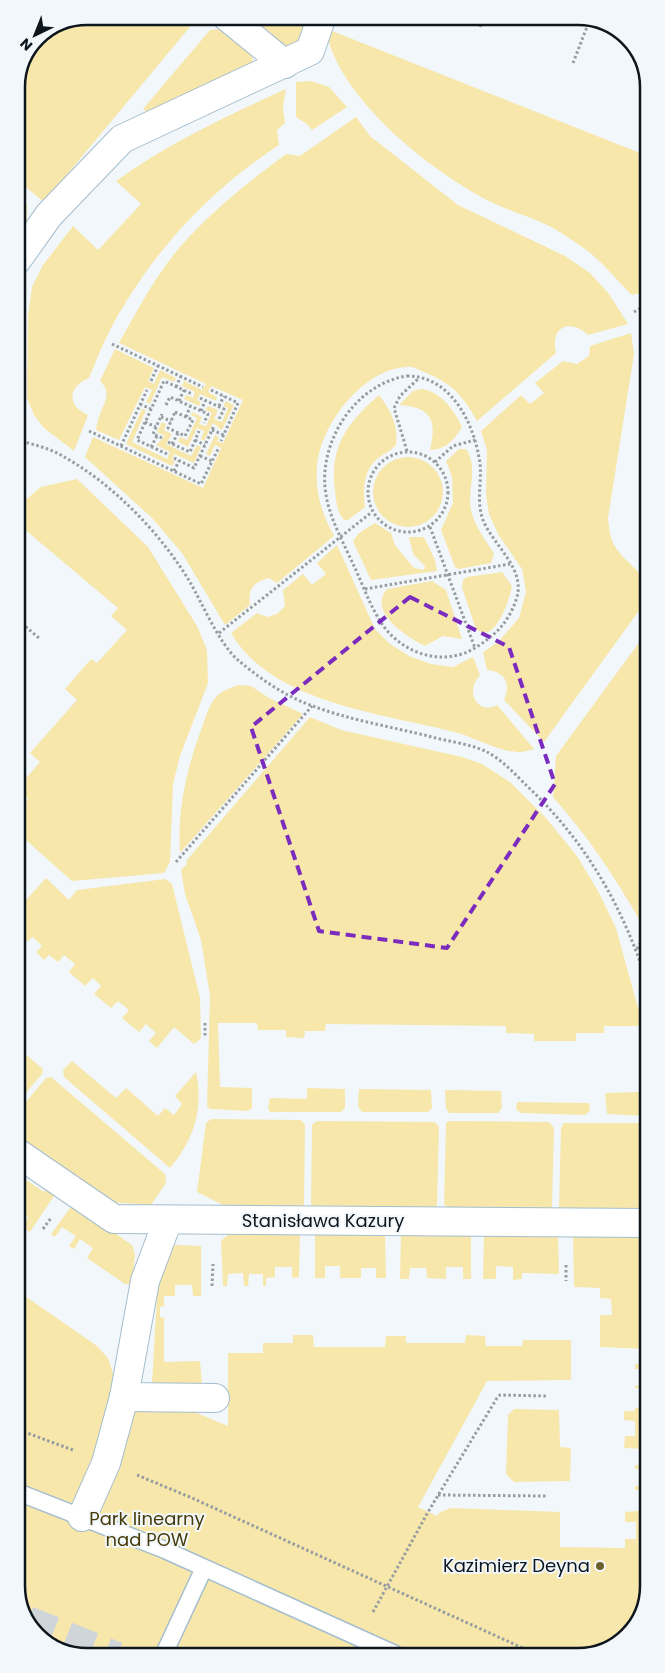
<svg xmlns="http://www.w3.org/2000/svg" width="665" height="1673" viewBox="0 0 665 1673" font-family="Poppins,sans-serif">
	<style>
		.green { fill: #f7e7ab }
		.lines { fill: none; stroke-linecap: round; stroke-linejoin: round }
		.highway-tunnel { stroke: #d0d5da; stroke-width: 28; stroke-dasharray: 28 14; stroke-linecap: butt }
		.lane-casing { stroke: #a4becf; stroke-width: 19 }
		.street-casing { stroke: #a4becf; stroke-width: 30 }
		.path { stroke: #969da1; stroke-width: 3; stroke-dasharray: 2.5 2.5; stroke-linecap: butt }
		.lane { stroke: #fff; stroke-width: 16 }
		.street { stroke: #fff; stroke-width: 28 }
		.marked { fill: none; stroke: #7b2cbf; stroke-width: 4; stroke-dasharray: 10 6; stroke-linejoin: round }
		.poi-dot { fill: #6e602e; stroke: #f2f7fb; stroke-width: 2 }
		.labels { text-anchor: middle; stroke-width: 4; stroke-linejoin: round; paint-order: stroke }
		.street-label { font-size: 18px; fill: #0d161c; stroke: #f2f7fb }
		.park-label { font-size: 18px; fill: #463a08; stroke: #f2f7fb }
		.poi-label { font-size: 18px; fill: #0d161c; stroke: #f2f7fb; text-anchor: end }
		.rim { fill: none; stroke: #0d161c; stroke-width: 2.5 }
	</style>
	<rect width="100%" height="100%" fill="#f2f7fb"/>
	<g class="green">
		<polygon points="86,16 199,16 44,202 17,180 16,82 37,37"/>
		<polygon points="254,16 310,16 303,38 286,48 252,20"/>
		<polygon points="220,29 252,56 254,65 152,117 143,109 210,30"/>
		<path d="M332,31L645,155L646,292L632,295C615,279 599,257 579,245C569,238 558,230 547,225C529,216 509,211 491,202C433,173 345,103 328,39Z"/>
		<polygon points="311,81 329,87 347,107 312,130 307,124 296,117 296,82"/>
		<path d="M286,89L283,107L285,123L277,130L279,145C207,193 154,250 112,326C103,343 96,361 89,378C67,387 67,406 88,415L74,451L44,428L34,415L27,398L28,316L32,287L43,265L73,226L98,250L141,204L116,181C169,143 227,116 286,89Z"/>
		<path d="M356,117L370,136L458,205L565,256L590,273L609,294L628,324L588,335C569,318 550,327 556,353L477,421C463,396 453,384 426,373C421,371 413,366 408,367C363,368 320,425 317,467C315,493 322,514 334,536L277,583L269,578C253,582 248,589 250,605L225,625L182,553L152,518L85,457L93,437L203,488L221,448L215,445L210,456L206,454L215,435L219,437L217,441L223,443L243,400L211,386L208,392L217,397L216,401L200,394L197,400L201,402L199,406L184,399L186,395L193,398L195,392L182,386L184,381L202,390L206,384L119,343C140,306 160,267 189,237C218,206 252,179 286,154L300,156Z"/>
		<polygon points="17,195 27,204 27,222 17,236"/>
		<path d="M631,333L634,354L608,518C609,528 610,539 616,548C632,571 646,568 646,601L544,742L504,700C511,684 506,672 487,670L483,652L498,642L519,618L526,592L522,569L498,534L489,514L486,495L487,450L481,431L521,395L530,404L544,393L535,383L563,361L577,364L589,356L590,346Z"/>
		<path d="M115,349L154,368L148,381L154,384L160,370L176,378L174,382L162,377L150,404L146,402L152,390L145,387L119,440L96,430C97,424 98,419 100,414C105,401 112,393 100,381Z"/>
		<path d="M421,389C441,391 454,410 462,427C455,439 446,450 430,450C437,421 432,407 399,405L413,391Z"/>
		<path d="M379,395C390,409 399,426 396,445C391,451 383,454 377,459C363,471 363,490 365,507L348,520H344C337,513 336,500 335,491C329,447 347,423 379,395Z"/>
		<polygon points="226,401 234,405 222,430 213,423 204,441 201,439 204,431 197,428 188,447 178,442 180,437 187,440 197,418 191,415 192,412 202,417 199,424 206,426 212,413 205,410 208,406 218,410 214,419 222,422 228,408 223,406"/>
		<polygon points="142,409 146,410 132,442 167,459 170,452 156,445 165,436 157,432 162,422 166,424 164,430 172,434 166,444 191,456 197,445 201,447 194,463 174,454 172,460 175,461 172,466 126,444"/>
		<path d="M459,449H466C479,469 467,489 471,510C474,526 486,540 494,554L491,563L459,569L455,567L441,530L453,503L452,477L446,461Z"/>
		<circle cx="408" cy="492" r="35"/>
		<polygon points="77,479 148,547 197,626 207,650 208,683 180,756 173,784 170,862 164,873 72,881 18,833 18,811 28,799 18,787 40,762 30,753 77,700 65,689 91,659 97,663 127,630 111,616 118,608 17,523 17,507 41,487"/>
		<polygon points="375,523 391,533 395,545 414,568 424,570 425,566 413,554 409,537 424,537 435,560 437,571 371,580 353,541 359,533"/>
		<path d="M337,545L375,629L390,644L411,657L431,664L453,667L473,657L480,675C463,694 480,715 497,705L534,749C529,750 524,752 519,752C503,753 475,738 458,733C386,714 272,704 231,633L257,613L267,617L277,614L285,606L283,590L303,574L312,585L326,574L317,563Z"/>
		<path d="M502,572L512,586C510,598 495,646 476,629L462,588L463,580L467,577Z"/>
		<path d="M432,581L446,590L462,639L443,636L425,646C407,637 367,612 387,589Z"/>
		<path d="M646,633L647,887L640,921C615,877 587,835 553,797L556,756Z"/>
		<path d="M239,685L251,686L269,698L303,714L180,853C177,810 187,766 203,725C206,716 209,705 216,697C223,690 230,688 239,685Z"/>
		<polygon points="310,717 341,730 462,757 482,764 510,782 546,818 577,856 598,891 616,928 638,1008 644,1006 647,1014 648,1116 607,1114 605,1093 639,1092 639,1026 604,1026 604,1033 576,1033 576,1041 534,1041 534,1034 506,1033 506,1026 326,1024 325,1031 305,1031 304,1038 286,1037 286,1030 258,1030 257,1023 218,1023 220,1087 252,1088 252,1108 248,1111 210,1109 207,1106 210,996 201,940 185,894 181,870 186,865 187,860"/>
		<polygon points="46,878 69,900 77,890 165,879 172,884 200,998 201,1038 194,1044 174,1027 157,1048 149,1041 156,1033 146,1024 139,1032 122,1018 129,1010 118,1001 111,1008 94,994 101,986 93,978 85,986 69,972 75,964 64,955 58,962 49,955 44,960 36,952 42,946 33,937 18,948 18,909"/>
		<polygon points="19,1049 43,1069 42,1074 19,1101"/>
		<path d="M72,1061L116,1098L126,1088L158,1116L165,1108L174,1115L182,1104L175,1096L196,1072C204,1108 194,1140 170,1168L64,1077L63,1070Z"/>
		<polygon points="51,1077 165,1174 166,1183 151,1205 109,1202 19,1141 19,1110 46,1078"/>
		<polygon points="307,1088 345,1089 345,1108 341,1112 270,1112 268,1108 270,1098 307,1099"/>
		<polygon points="359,1089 431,1090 432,1108 428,1112 362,1112 358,1106"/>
		<polygon points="445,1090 501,1091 502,1108 498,1113 449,1113 446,1108"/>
		<polygon points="517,1102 589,1103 590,1111 585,1115 521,1113 516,1109"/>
		<polygon points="211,1119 301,1120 305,1125 304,1204 299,1210 231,1209 197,1192 206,1123"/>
		<polygon points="317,1121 435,1122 439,1127 437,1205 433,1211 315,1210 311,1204 312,1125"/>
		<polygon points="449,1121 549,1122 554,1128 552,1208 550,1211 449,1211 444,1204 446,1123"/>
		<polygon points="564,1123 648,1123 648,1203 637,1212 562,1211 559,1208 561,1128"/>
		<polygon points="19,1175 44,1192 47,1187 56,1193 30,1232 22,1227 28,1217 19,1211"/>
		<polygon points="73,1204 132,1245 135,1254 132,1284 125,1284 87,1258 93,1248 80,1239 74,1249 69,1246 76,1236 62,1227 55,1237 51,1234"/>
		<polygon points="232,1231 300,1232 299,1277 292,1278 292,1267 275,1267 275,1277 266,1278 266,1286 263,1286 263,1274 249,1274 248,1286 244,1286 243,1273 228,1274 227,1286 223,1286 221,1241"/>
		<polygon points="315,1232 385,1232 386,1278 376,1278 376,1268 361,1268 361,1278 340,1278 340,1266 325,1266 325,1278 315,1278"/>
		<polygon points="401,1232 471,1232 471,1279 463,1279 463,1267 446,1267 446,1279 427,1278 426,1268 410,1268 409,1279 400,1279"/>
		<polygon points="484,1232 558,1232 559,1274 522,1273 522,1279 513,1280 513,1267 496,1266 496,1279 483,1279"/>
		<polygon points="573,1232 648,1233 648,1389 635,1388 635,1386 645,1385 645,1369 635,1369 635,1364 647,1364 646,1349 600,1347 600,1315 612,1315 611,1299 600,1298 600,1288 574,1287"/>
		<polygon points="175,1245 201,1246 201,1296 193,1296 192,1285 175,1285 175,1296 164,1296 164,1306 160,1307 160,1317 164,1318 164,1362 200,1361 202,1384 152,1383 158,1278"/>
		<polygon points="22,1294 97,1346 108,1358 115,1379 228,1426 228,1353 263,1353 263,1343 293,1343 293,1335 313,1335 314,1347 385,1347 386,1336 406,1336 406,1343 465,1343 466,1335 485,1336 486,1346 522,1346 523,1340 571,1340 571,1380 487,1381 418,1507 437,1516 440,1512 451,1508 560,1512 560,1547 625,1548 625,1539 636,1539 636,1522 625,1522 625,1512 649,1510 649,1587 634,1629 601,1653 82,1657 44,1642 20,1609 19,1301"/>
		<polygon points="635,1408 648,1408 649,1490 635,1490 635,1486 648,1486 648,1470 635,1469 635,1465 648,1465 647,1449 624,1448 625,1436 635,1436 635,1421 624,1420 624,1411 635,1411"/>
		<polygon points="514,1409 559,1410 560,1447 571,1448 570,1481 514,1482 506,1474 508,1415"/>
	</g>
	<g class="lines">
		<polyline class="highway-tunnel" points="28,1620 117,1656"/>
		<g class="lane-casing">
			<g id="lane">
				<polyline points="20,1493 165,1550 395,1654"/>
				<polyline points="163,1656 204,1568"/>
			</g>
		</g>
		<g class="street-casing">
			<g id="street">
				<polyline points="226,16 285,64"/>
				<polyline points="17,260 49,215 122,139 310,51 322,16"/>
				<polyline points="19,1154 114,1219 648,1223"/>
				<polyline points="124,1397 215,1398"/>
				<polyline points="82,1517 106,1463 124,1397 145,1281 168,1220"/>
			</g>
		</g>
		<g class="path">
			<polyline points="480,27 484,16"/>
			<polyline points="573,63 590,19"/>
			<polyline points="642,90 645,82"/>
			<polyline points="634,312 646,305"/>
			<polyline points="112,344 203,387"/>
			<path d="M407,376C452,376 475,425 480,464C482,483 476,501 483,520C493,545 525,568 517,597C510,620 497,634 478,646C446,668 403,655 382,624C370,606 363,585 354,566C344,544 330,519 326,495C317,444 354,384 407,376Z"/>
			<polyline points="151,381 158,366"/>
			<polyline points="176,387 181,376"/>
			<polyline points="211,390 238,403 221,441"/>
			<polyline points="200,398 224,409 219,419"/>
			<polyline points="179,401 184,390"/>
			<polyline points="140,404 151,409"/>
			<polyline points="166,405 170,397 208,414 204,423"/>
			<polyline points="219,406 224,396"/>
			<polyline points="201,411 205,401"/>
			<polygon points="175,412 193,420 185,436 168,428"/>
			<polyline points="161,417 171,421"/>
			<polyline points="186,417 190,407"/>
			<polyline points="145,422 156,427"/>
			<polyline points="212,430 224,435"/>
			<polyline points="89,431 201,484 218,449"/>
			<polyline points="162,438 153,434 162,414"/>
			<path d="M17,440C31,444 46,447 59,454C111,482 159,531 190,582C202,603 220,645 238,660C259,678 286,697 313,706C346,719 392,727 428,736C445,741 472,744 487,752C501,759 516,775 527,786C586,842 622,905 647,982"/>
			<polyline points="195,440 205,445"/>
			<polyline points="168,442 190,452 199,431"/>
			<polyline points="172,444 178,433"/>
			<polyline points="121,446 147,390"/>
			<polyline points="151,447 157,436"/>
			<polyline points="407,451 394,408 400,396 419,378"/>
			<circle cx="408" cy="492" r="40"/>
			<polyline points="167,454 137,440 164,381 192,394"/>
			<polyline points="200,456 212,461"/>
			<polyline points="174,458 194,468 214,426"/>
			<polyline points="435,462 453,446 475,440"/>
			<polyline points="174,471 179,461"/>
			<polyline points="430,527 475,648"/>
			<polyline points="365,589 510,564"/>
			<polyline points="18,620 40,639"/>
			<polyline points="219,633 372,512"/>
			<polyline points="176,862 312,706"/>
			<polyline points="637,949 647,930"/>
			<polyline points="205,1023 205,1038"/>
			<polyline points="43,1229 51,1218"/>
			<polyline points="566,1265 566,1281"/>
			<polyline points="212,1286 213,1264"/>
			<polyline points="642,1398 648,1398"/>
			<polyline points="19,1430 73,1450"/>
			<polyline points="137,1475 192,1498 536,1654"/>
			<polyline points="438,1495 546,1496"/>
			<polyline points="643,1500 649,1500"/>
			<polyline points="373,1612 428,1512 497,1398 500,1395 546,1396"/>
		</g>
		<use href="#lane" class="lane"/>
		<use href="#street" class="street"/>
	</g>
	<path class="marked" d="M410,597L509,647L555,784L447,948L319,931L251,727Z"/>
	<circle class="poi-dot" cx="600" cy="1566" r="5"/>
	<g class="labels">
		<g class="street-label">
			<text x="323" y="1227">Stanisława Kazury</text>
		</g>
		<g class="park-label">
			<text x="147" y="1525">Park linearny<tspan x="147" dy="21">nad POW</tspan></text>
		</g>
		<g class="poi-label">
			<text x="590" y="1572">Kazimierz Deyna</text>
		</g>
	</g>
	<path d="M0 0H665V1673H0ZM87 25H578A62 62 0 0 1 640 87V1586A62 62 0 0 1 578 1648H87A62 62 0 0 1 25 1586V87A62 62 0 0 1 87 25Z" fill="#f2f7fb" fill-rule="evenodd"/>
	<path class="rim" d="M87 25H578A62 62 0 0 1 640 87V1586A62 62 0 0 1 578 1648H87A62 62 0 0 1 25 1586V87A62 62 0 0 1 87 25Z"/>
	<g transform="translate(35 35) rotate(223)" stroke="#f2f7fb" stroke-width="4" paint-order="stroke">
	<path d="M0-4L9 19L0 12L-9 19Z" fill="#0d161c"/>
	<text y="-8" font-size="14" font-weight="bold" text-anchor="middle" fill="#0d161c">N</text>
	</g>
</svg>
